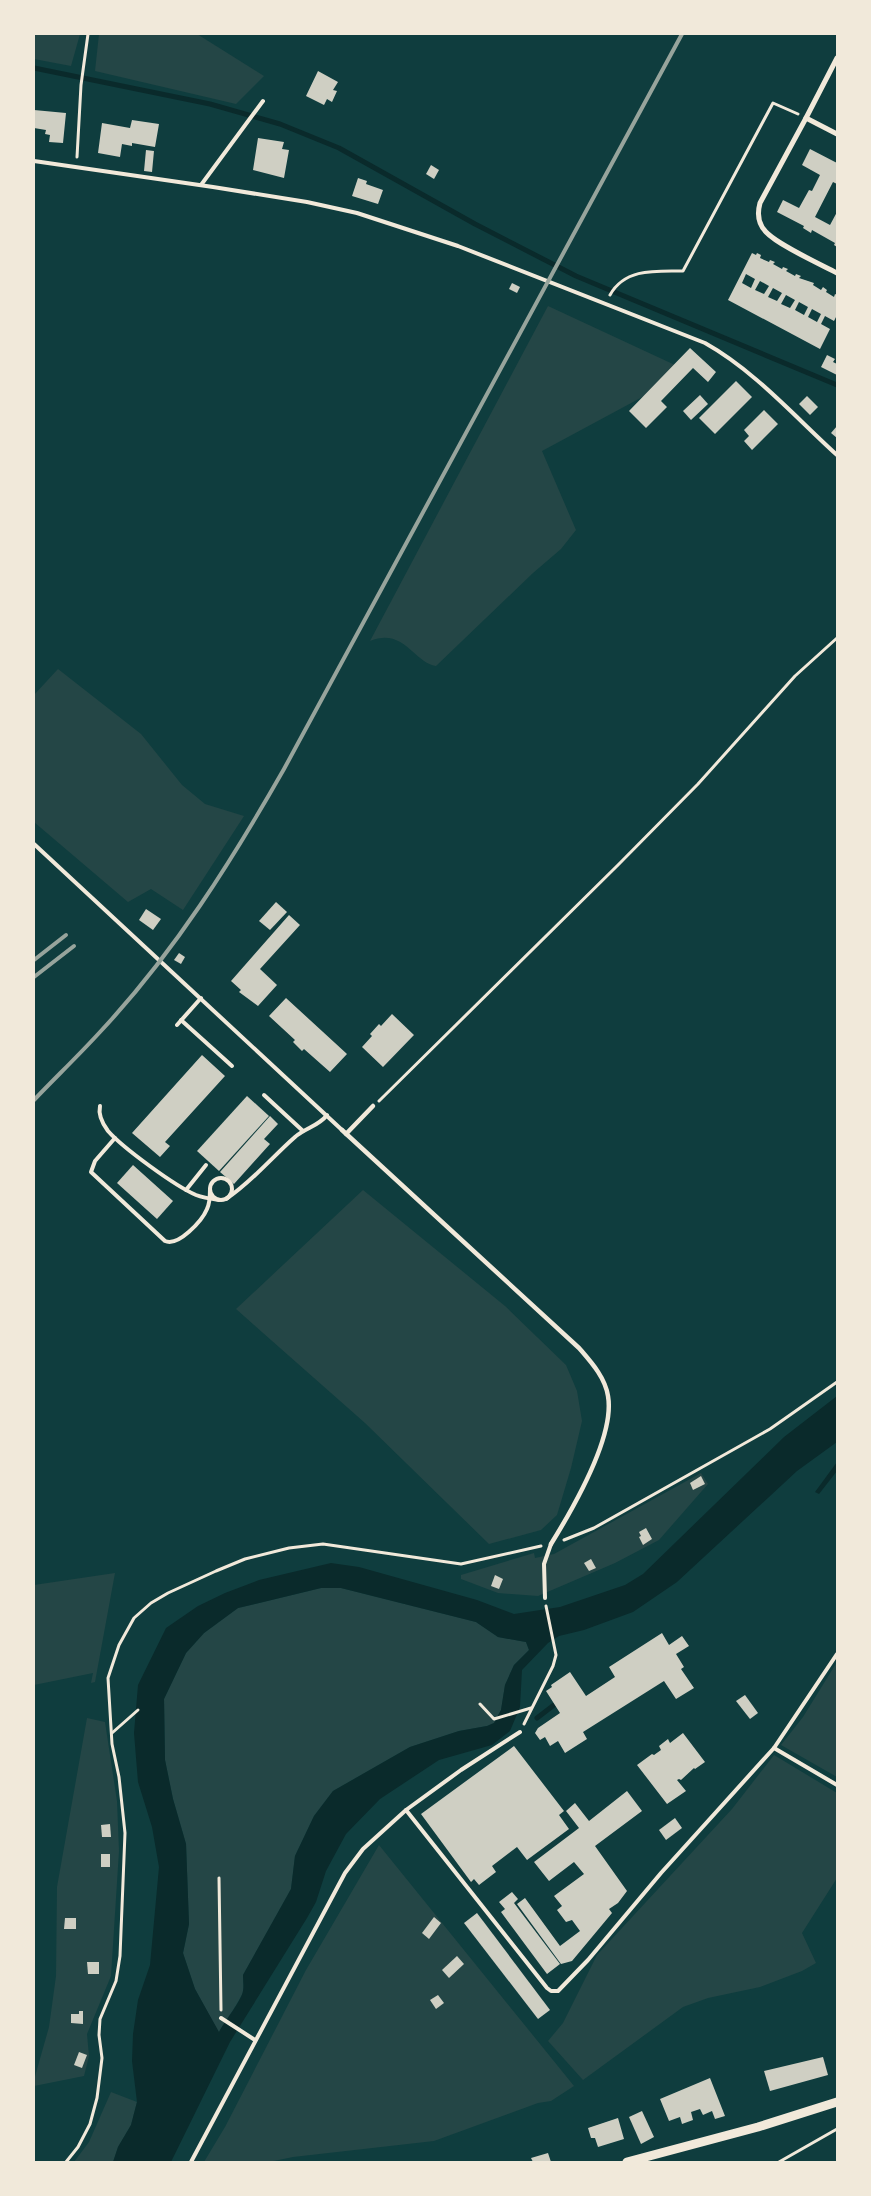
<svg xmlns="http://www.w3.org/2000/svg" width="871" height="2196" viewBox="0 0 871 2196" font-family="'Noto Sans',sans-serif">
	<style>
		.green { fill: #244646 }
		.water { fill: #0a2a2b; fill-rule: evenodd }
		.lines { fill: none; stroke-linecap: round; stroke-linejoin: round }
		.stream { stroke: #0a2a2b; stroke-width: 5 }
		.building { fill: #cfcfc3; fill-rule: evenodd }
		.path { stroke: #f1e9da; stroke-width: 3 }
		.service { stroke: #f1e9da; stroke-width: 4 }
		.pedestrian { stroke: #f1e9da; stroke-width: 4.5 }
		.minor { stroke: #f1e9da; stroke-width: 5 }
		.tertiary { stroke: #f1e9da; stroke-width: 9 }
		.rail { stroke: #97a49c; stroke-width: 4 }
	</style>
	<rect width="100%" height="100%" fill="#0f3d3e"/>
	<g class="green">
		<polygon points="34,34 80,34 71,66 34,59"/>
		<polygon points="99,34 197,34 264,76 236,104 95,71"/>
		<path d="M548,306L675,365L646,395L542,451L576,530L561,549L533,573L436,666C414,663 404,627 370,641Z"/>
		<polygon points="58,669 141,734 182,785 205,804 244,816 183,910 151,889 128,902 34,822 34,695"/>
		<polygon points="363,1190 505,1306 566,1365 577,1391 582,1421 571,1468 557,1515 541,1530 489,1544 365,1423 236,1309"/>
		<polygon points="701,1473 708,1484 659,1540 615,1563 538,1596 498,1593 461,1579 461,1575 534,1553 535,1558 554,1554"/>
		<polygon points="115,1573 95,1682 91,1683 93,1673 34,1685 34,1585"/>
		<path d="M321,1588H341L476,1622L498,1637L526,1642L529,1650L514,1665L505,1685L501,1710L494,1723L487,1726L459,1731L410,1747L333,1791L314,1816L295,1856L291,1889L243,1975C243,1980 244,1986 243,1991C242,1998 224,2023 219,2033L195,1989L183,1953L189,1924L186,1844L173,1799L165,1760L164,1699L186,1653L204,1633L238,1608Z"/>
		<polygon points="837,1662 837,1777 781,1745 803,1717"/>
		<polygon points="87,1718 105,1722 117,1801 119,1851 111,1976 87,2034 89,2056 84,2076 34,2086 34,2080 49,2027 56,1976 57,1887"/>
		<polygon points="774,1755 837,1793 837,1878 802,1933 816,1963 802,1971 760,1987 708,1998 683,2007 583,2080 548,2041 563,2023 597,1955 732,1809"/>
		<polygon points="379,1845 574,2086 551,2101 538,2103 434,2141 293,2157 269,2162 204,2162 225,2127 306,1970"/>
		<polygon points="111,2092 137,2102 131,2125 118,2147 113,2162 74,2162 89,2142"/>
	</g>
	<g class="water">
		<path d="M837,1396V1442L797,1471L677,1582L633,1612L584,1630L559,1636L548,1643L522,1670L520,1707L510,1731L492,1745L439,1760L380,1799L346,1834L326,1871L316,1902L307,1918L230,2042L171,2162H113L118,2147L131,2125L137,2102L132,2061L133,2034L138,2000L150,1965L159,1867L152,1827L138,1782L134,1733L138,1685L166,1628L198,1606L225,1593L259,1580L331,1563L359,1567L477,1600L514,1614L560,1607L625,1585L643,1574L784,1437ZM321,1588H341L476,1622L498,1637L526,1642L529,1650L514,1665L505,1685L501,1710L494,1723L487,1726L459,1731L410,1747L333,1791L314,1816L295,1856L291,1889L243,1975C243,1980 244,1986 243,1991C242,2000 224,2022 219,2032L195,1989L183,1953L189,1924L186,1844L173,1799L165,1760L164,1699L186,1653L204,1633L238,1608Z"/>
		<polygon points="837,1462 837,1471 819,1494 815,1492"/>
	</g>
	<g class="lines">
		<g class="stream">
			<polyline points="34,68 210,104 280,124 339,148 475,224 576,276 837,385"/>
			<polyline points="537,1718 554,1705"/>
		</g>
	</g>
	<g class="building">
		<polygon points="318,71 338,82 333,90 337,91 332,102 327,99 324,105 306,96"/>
		<polygon points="34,110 66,113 63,143 49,142 50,135 45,134 46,130 34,128"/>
		<polygon points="132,120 159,124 155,147 132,143 132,146 122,144 120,157 98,153 102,123 130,128"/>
		<polygon points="258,138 284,142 282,149 289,150 284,178 253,170"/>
		<polygon points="810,149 837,163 837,184 833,182 815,217 830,225 837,212 837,247 834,245 835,243 812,230 811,233 803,228 804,226 777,212 783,200 799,208 809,190 812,191 820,175 802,165"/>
		<polygon points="146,150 154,151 152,172 144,171"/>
		<polygon points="431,165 439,170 434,179 426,174"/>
		<polygon points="358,178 367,181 366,184 383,190 378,204 352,196"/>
		<path d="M752,253L756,255L757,253L761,255L760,258L769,262L770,260L775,262L773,264L782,269L783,267L788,269L786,271L795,276L796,274L801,276L799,278L814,283L813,285L821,290L823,287L827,290L826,292L834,297L835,294L837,295V315L834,321L825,316L821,324L830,329L820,349L728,300ZM746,274L755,279L751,288L742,283ZM760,281L769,286L764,294L755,290ZM773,288L782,293L777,301L768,297ZM786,295L795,300L790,308L781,304ZM799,302L808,307L804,315L795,310ZM812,309L821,314L817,322L808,317Z"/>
		<polygon points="512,283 520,287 517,293 509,289"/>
		<polygon points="690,348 716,372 708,382 693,368 661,401 667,407 646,428 629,411"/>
		<polygon points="827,355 835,359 833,362 837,364 837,375 821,367"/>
		<polygon points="736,381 752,397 715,434 699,418"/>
		<polygon points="700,395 708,404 691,420 683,411"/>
		<polygon points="807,396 818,407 810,415 799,404"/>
		<polygon points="764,410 778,424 752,450 744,441 749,436 744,430"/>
		<polygon points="837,426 837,438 831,433"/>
		<polygon points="276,902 287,912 270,930 259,921"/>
		<polygon points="146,909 161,919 153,930 139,920"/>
		<polygon points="289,915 300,925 260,969 277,985 258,1006 239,992 241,990 231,981"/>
		<polygon points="179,953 185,957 181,964 174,960"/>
		<polygon points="286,998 347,1054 330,1072 304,1049 302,1051 293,1042 295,1040 269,1016"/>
		<polygon points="392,1014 414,1035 383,1067 362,1047 372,1036 370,1034 379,1024 381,1026"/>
		<polygon points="202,1055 225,1076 165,1142 170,1146 160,1157 132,1133"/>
		<polygon points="247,1096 269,1116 219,1171 197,1151"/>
		<polygon points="270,1116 278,1124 264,1139 270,1144 234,1184 220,1172"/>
		<polygon points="133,1165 173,1201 157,1219 117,1183"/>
		<polygon points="701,1476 705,1484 693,1490 690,1483"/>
		<polygon points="646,1528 652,1539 643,1545 639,1537 641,1536 639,1532"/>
		<polygon points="591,1559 596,1568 589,1571 584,1563"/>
		<polygon points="495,1575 503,1579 499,1589 491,1586"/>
		<polygon points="662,1633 669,1645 682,1636 689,1646 676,1654 684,1667 681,1669 694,1688 676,1699 664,1681 583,1732 587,1739 565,1753 558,1741 550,1746 545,1737 540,1740 535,1733 538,1728 560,1713 546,1691 552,1687 551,1685 570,1672 586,1696 615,1677 609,1667"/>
		<polygon points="745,1695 758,1713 750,1719 736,1701"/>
		<polygon points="683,1733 705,1762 695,1769 694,1768 681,1780 679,1779 677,1780 686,1791 667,1804 637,1765 652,1754 654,1755 661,1750 659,1746 668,1739 670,1743"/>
		<polygon points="514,1746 564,1811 559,1815 569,1829 527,1860 517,1847 492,1866 496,1872 479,1885 474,1879 471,1882 421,1814"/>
		<polygon points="627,1791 642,1811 595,1846 627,1891 618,1903 609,1909 612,1913 572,1961 561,1964 517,1904 525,1898 560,1946 580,1931 572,1920 566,1922 557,1910 562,1906 554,1896 584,1874 574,1862 549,1881 534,1862 579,1828 566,1811 575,1803 589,1821"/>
		<polygon points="675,1818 682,1828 666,1840 659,1830"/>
		<polygon points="110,1824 111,1837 102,1837 101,1825"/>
		<rect x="101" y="1854" width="9" height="13"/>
		<polygon points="512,1892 518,1899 514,1903 560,1964 547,1974 501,1912 505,1909 499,1902"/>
		<polygon points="477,1913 550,2010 538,2019 464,1923"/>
		<polygon points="434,1917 441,1923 429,1939 422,1933"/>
		<polygon points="65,1918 76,1918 76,1929 64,1929"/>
		<polygon points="457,1956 464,1964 449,1978 442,1970"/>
		<polygon points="87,1962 99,1962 99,1974 88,1974"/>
		<polygon points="438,1995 444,2003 436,2009 430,2000"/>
		<polygon points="79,2011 83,2011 83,2024 71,2023 71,2014 79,2014"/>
		<polygon points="79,2052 87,2055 82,2068 74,2065"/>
		<polygon points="823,2057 828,2075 770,2091 764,2071"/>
		<polygon points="710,2078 725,2116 715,2119 712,2111 703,2115 700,2109 691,2112 693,2120 682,2124 680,2117 669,2121 660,2099"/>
		<polygon points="642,2111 654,2137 641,2144 629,2117"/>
		<polygon points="618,2118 624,2139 598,2147 595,2138 591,2138 588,2128"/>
		<polygon points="548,2153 551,2162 533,2162 531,2158"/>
	</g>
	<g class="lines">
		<g class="path">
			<polyline points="77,157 81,85 88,34"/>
			<path d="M610,295C625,268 656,271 683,271L773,103L798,114"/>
			<polyline points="379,1101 618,865 698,784 795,676 837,638"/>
			<polyline points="564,1540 594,1528 770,1429 837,1382"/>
			<polyline points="480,1704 494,1719 531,1708"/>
			<polyline points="524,1724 553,1666 556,1655 546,1606"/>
			<polyline points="112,1733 138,1710"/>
			<polyline points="219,1878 221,2010"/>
			<polyline points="66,2162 78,2147 90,2124 97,2098 102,2058 99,2035 100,2019 116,1981 120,1956 125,1833 119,1777 112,1744 108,1678 119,1645 134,1618 151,1603 168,1593 216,1571 245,1559 289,1548 323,1544 461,1564 541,1546"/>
			<polyline points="779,2162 837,2129"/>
		</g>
		<g class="service">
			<path d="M34,161L213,187L307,202L357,213L458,246L705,343C755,371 795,417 837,455"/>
			<polyline points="201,185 263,101"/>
			<polyline points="34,844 342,1130"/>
			<polyline points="181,1020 232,1066"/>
			<polyline points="177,1025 201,998"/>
			<polyline points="264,1095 303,1131"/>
			<path d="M100,1106C98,1115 102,1123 108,1131C123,1148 175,1186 196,1195C204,1198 212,1199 219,1200"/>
			<path d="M115,1138L95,1161L91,1172L165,1241C178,1247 202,1221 207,1209C210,1203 210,1196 210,1189"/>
			<circle cx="221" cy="1189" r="11"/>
			<polyline points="186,1190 206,1165"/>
			<path d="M226,1199C252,1182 272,1157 295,1137C305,1128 319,1126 327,1115"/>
			<polyline points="545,1598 544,1564 551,1544"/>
			<polyline points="774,1748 837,1785"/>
			<polyline points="406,1810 461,1770 520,1732"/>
			<polyline points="221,2018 255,2040"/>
			<polyline points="191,2162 345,1873 363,1849 406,1810 547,1988 551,1991 558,1991 588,1960 661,1873 774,1748 837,1654"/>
		</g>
		<g class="pedestrian">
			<path d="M342,1130L579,1348C591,1362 605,1377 608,1396C615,1436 572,1510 551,1544"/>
			<polyline points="346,1134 373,1106"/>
		</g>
		<g class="minor">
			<polyline points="837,58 806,118 837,134"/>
			<path d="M806,118L760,203C757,214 758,224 766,232C778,245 820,264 837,273"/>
		</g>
		<polyline class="tertiary" points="627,2162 758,2127 837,2102"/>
		<g class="rail">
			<polyline points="34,960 66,935"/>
			<polyline points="34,977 74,946"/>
			<path d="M34,1100C56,1077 79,1055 100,1032C174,953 231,862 284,769L682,34"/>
		</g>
	</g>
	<rect width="871" height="2196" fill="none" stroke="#f1e9da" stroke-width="70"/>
</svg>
